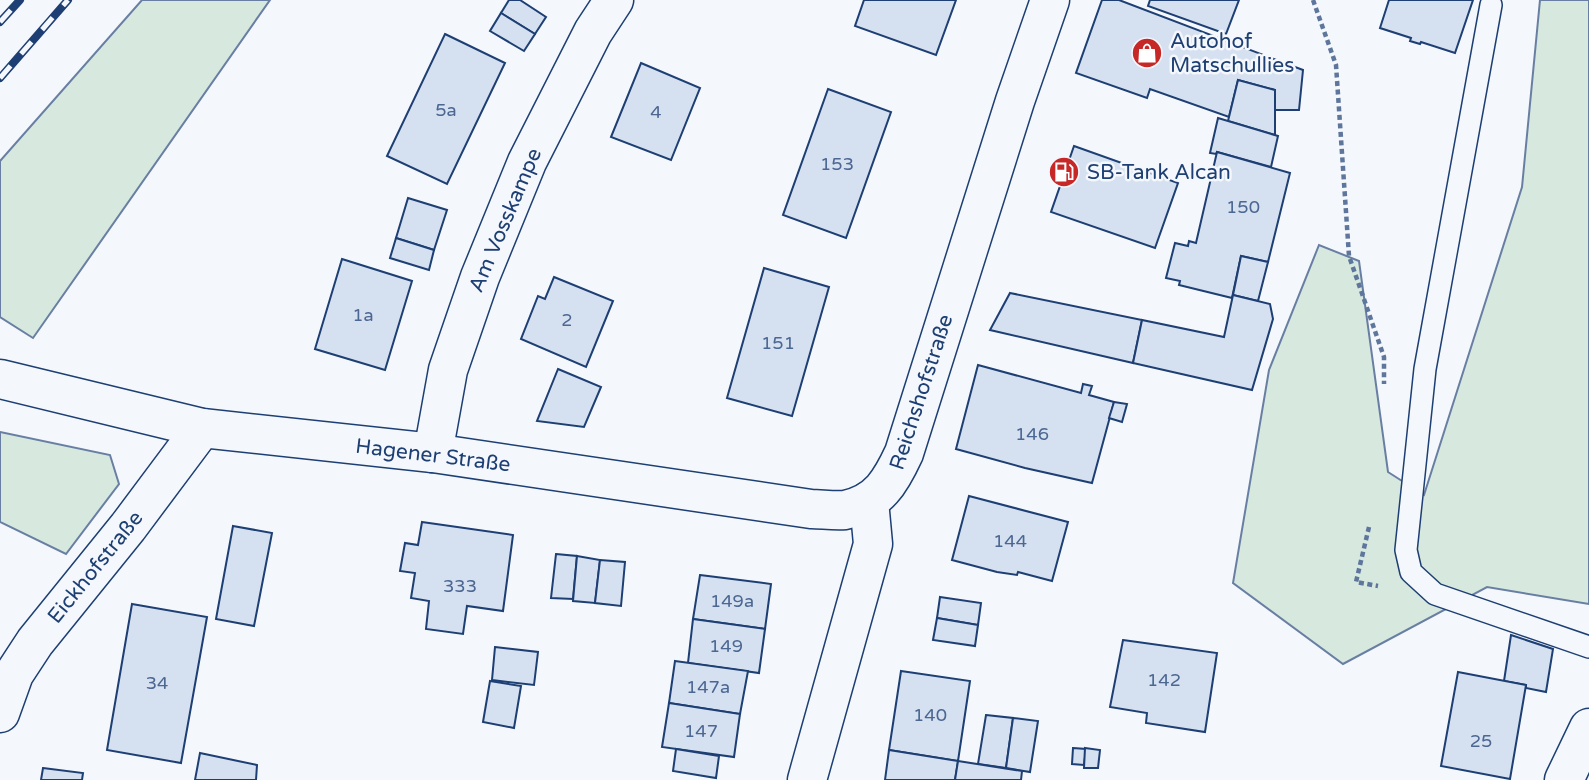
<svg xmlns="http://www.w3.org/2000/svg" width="1589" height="780" viewBox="0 0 1589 780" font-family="'Varela Round',sans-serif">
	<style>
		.green { fill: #d7e8df; stroke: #687fa3; stroke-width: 2 }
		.building { fill: #d5e0f0; stroke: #1d3f73; stroke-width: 2 }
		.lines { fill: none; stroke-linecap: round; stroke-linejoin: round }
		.lane-casing { stroke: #1d3f73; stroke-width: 24 }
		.street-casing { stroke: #1d3f73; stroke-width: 41 }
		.secondary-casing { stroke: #1d3f73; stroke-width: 41 }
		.path { stroke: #5e769c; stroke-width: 4.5; stroke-dasharray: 5 3.5; stroke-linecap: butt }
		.lane { stroke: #f4f7fb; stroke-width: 21 }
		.street { stroke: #f4f7fb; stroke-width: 38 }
		.secondary { stroke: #f4f7fb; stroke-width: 38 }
		.rail-casing { stroke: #1d3f73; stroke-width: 8 }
		.rail { stroke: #f4f7fb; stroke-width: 5; stroke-dasharray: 16; stroke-linecap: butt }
		.labels { text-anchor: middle; stroke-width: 5; stroke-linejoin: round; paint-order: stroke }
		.number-label { font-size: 18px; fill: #4b6792 }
		.poi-label { font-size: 21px; fill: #1d3f73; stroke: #f4f7fb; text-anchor: start }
		.street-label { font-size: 21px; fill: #1d3f73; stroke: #f4f7fb }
	</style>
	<rect width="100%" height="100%" fill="#f4f7fb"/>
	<g class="green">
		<polygon points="142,0 270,0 33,338 0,317 0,161"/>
		<polygon points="1540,0 1589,0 1589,604 1487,587 1343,664 1233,583 1269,370 1319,245 1359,261 1388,472 1424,495 1522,187"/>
		<polygon points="0,432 110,455 119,484 66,554 0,522"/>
	</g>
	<g class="building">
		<polygon points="509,0 520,0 546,17 535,34 501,13"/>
		<polygon points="864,0 956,0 936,55 855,26"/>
		<polygon points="1102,0 1119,0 1303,70 1299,110 1275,110 1275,90 1238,80 1229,117 1150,89 1147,98 1076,73"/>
		<polygon points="1150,0 1239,0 1226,34 1148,6"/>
		<polygon points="1389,0 1473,0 1455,53 1421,42 1420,44 1410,41 1411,38 1380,28"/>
		<polygon points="501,13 535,34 524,51 490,31"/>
		<polygon points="445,34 505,63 447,184 387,156"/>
		<polygon points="641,63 700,88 671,160 611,137"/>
		<polygon points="1238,80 1275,90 1275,135 1228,121"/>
		<polygon points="828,89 891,112 846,238 783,215"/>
		<polygon points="1218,118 1278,136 1271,167 1217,152 1216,154 1210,153"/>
		<polygon points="1074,146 1178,183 1155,248 1051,212"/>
		<polygon points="1217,152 1290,173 1268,262 1241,256 1232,298 1179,285 1180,281 1166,278 1175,243 1188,246 1189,241 1196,243"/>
		<polygon points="408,198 447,210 434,250 396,238"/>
		<polygon points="396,238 434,250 429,270 390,258"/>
		<polygon points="1241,256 1268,262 1258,301 1233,295"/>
		<polygon points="342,259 412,281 385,370 315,349"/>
		<polygon points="764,268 829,287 792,416 727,398"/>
		<polygon points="554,277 613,301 586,367 521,339 538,296 545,299"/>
		<polygon points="1010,293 1142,320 1133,363 990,330"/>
		<polygon points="1233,295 1270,304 1273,319 1252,390 1133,363 1142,320 1224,337"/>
		<polygon points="978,365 1081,393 1083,384 1092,386 1089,395 1114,402 1092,483 1025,468 956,449"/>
		<polygon points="558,369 601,387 584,427 537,421"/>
		<polygon points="1114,402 1127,404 1122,422 1109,418"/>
		<polygon points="969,496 1068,522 1052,581 1018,572 1017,575 997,572 952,560"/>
		<polygon points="422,522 513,535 503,611 467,606 463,634 426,629 429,601 411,598 415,573 400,571 405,543 418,545"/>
		<polygon points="233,526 272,533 254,626 216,619"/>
		<polygon points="556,554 577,556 573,599 551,598"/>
		<polygon points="577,556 600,560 595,603 573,601"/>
		<polygon points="600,560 625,562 621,606 595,603"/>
		<polygon points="700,575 771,584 765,629 693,619"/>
		<polygon points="940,597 981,603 978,625 937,618"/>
		<polygon points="132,604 207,617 181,763 107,750"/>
		<polygon points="937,618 978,625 975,646 933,640"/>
		<polygon points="693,619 765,629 759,673 688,663"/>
		<polygon points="1511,635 1553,649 1546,692 1526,688 1526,685 1504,681"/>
		<polygon points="1123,640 1217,653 1205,732 1146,723 1147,713 1110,707"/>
		<polygon points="495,647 538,652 534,685 492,680"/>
		<polygon points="675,661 748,671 740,714 669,703"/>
		<polygon points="901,671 970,681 958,761 889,750"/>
		<polygon points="1458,672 1526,685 1510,779 1441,766"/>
		<polygon points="490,681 521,686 514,728 483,722"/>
		<polygon points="669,703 740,714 734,757 662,747"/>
		<polygon points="986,715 1013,718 1006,768 978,764"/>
		<polygon points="1013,718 1038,721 1030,772 1006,768"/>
		<polygon points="1073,748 1086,749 1084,765 1072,764"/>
		<polygon points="1085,748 1100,750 1098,768 1084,768"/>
		<polygon points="676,749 719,756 716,778 673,771"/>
		<polygon points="889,750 958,761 955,780 885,780"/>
		<polygon points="200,753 257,765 256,780 195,780"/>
		<polygon points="958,761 1022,771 1021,780 955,780"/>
		<polygon points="43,768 83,773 82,780 41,780"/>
	</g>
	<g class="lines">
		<g class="lane-casing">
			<polyline id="lane" points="1491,5 1425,369 1406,550 1411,572 1435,594 1589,647"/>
		</g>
		<g class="street-casing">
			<g id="street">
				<polyline points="433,453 448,370 480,277 527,162 593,32 614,0"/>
				<polyline points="0,713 14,674 35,642 128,527 202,428"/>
				<polyline points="1564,780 1589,728"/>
			</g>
		</g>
		<g class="secondary-casing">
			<g id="secondary">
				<path d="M0,379L202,428L433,453L811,509C821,509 834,511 845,510C879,503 891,481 904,453L1015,101L1050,0"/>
				<polyline points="807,780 873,544 869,501"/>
			</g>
		</g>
		<g class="path">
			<polyline points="1313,0 1336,65 1349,256 1384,357 1384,384"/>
			<polyline points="1369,527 1356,582 1378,586"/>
		</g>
		<use href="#lane" class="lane"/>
		<use href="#street" class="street"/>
		<use href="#secondary" class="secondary"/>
		<g class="rail-casing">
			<g id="rail">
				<polyline points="0,22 20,0"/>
				<polyline points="0,78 68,0"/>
			</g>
		</g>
		<use href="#rail" class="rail"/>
	</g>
	<defs>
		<g id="shop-disc" transform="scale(1.575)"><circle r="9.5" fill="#c62828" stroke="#f4f7fb"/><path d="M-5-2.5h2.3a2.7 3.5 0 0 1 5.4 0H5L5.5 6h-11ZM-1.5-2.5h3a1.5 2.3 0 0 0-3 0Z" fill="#fff"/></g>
		<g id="fuel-disc" transform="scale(1.575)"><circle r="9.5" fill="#c62828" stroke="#f4f7fb"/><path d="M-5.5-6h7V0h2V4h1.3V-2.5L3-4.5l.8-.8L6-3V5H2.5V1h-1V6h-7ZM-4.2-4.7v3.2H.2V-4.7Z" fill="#fff"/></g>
	</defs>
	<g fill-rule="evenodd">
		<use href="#shop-disc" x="1147" y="53"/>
		<use href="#fuel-disc" x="1064" y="172"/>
	</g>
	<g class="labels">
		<g class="number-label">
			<text x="446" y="116">5a</text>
			<text x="656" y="118">4</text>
			<text x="837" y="170">153</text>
			<text x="1243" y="213">150</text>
			<text x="363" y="321">1a</text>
			<text x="567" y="326">2</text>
			<text x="778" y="349">151</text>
			<text x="1032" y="440">146</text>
			<text x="1010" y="547">144</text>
			<text x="460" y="592">333</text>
			<text x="732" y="607">149a</text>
			<text x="726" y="652">149</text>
			<text x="1164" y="686">142</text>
			<text x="157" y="689">34</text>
			<text x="708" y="693">147a</text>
			<text x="930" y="721">140</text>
			<text x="701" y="737">147</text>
			<text x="1481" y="747">25</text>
		</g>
		<g class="poi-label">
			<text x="1170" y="48">Autohof<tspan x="1170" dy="24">Matschullies</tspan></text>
			<text x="1087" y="179">SB-Tank Alcan</text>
		</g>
		<g class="street-label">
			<text transform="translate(505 220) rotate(-67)" y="7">Am Vosskampe</text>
			<text transform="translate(921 392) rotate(-72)" y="7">Reichshofstraße</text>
			<text transform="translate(433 455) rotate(7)" y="7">Hagener Straße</text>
			<text transform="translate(95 567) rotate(-51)" y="7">Eickhofstraße</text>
		</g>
	</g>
</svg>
